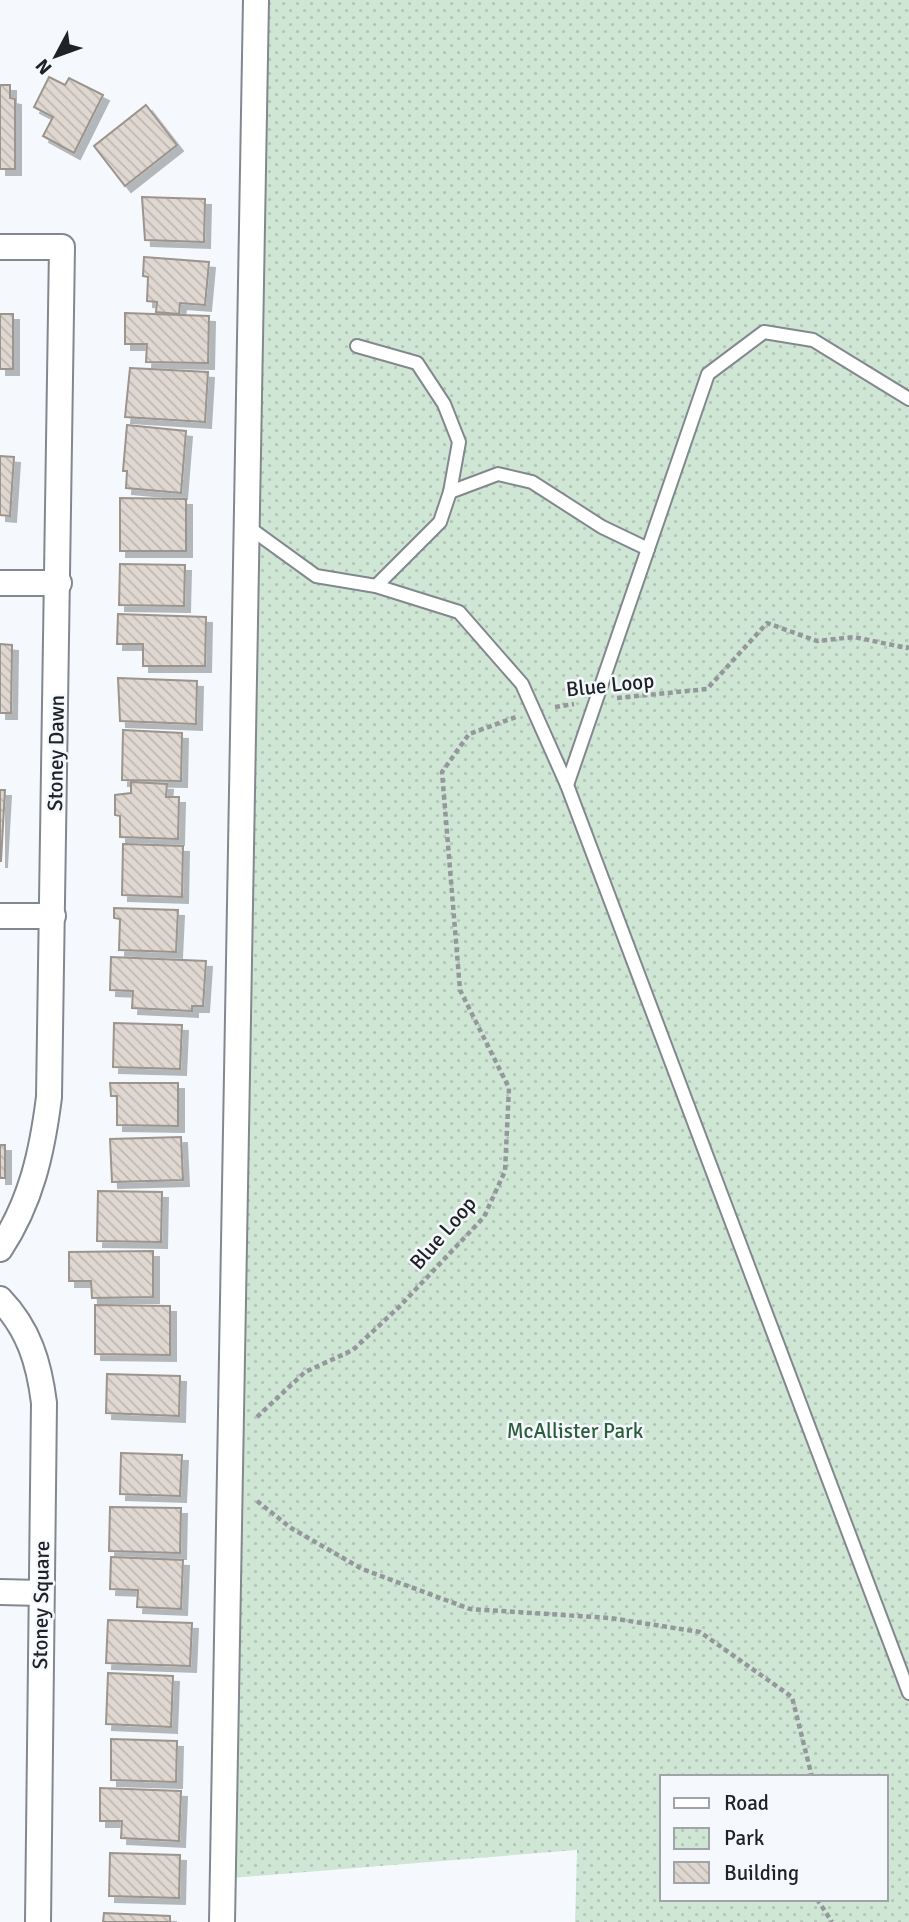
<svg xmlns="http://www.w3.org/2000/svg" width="909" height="1922" viewBox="0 0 909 1922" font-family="Signika,sans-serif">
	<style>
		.park { fill: url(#park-dots); fill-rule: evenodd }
		.building { fill: url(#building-back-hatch); stroke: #9c958e; stroke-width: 2; filter: url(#shadow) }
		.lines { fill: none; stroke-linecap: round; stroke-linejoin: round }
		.lane-casing { stroke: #83888f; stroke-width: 16 }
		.street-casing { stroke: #83888f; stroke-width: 28 }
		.path { stroke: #94979b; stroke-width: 4.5; stroke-dasharray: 5 3.5; stroke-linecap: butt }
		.lane { stroke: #fff; stroke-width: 12 }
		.street { stroke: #fff; stroke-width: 24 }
		.labels { text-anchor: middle; stroke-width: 5; stroke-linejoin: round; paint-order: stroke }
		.street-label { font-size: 21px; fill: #202225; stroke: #f5f9fe }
		.park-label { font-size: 21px; fill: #2b5e3b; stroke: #f5f9fe }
	</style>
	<defs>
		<pattern id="park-dots" width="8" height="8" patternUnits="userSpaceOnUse" patternTransform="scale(1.75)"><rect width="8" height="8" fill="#d0e6d5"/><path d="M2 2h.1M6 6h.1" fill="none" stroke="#b2c5b7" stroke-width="1.8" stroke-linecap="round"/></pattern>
		<pattern id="building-back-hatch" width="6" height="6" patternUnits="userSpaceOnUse" patternTransform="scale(1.75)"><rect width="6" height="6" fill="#dfd7d0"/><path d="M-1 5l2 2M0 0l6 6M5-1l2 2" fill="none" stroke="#bfb8b2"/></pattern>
		<filter id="shadow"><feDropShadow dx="6" dy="6" stdDeviation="0" flood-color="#0004"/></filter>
	</defs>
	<rect width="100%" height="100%" fill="#f5f9fe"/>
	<path class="park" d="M269,0H909V1922H575L577,1850L232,1878ZM662,1777H886V1899H662Z"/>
	<g class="building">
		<polygon points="49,77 65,85 69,78 103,95 74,153 43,136 53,117 34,107"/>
		<polygon points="0,85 10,85 10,98 15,99 15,169 0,169"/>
		<polygon points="146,105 177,145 125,186 94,146"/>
		<polygon points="142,197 205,199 204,242 145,240"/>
		<polygon points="144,257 209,262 205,305 180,303 179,314 156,312 157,302 147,301 148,277 143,276"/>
		<polygon points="125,313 209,316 208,363 146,362 147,344 125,344"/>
		<rect x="0" y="314" width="13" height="55"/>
		<polygon points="130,368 208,372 205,422 125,417"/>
		<polygon points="127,425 186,431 181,493 126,488 127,471 123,471"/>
		<polygon points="0,456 14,457 10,516 0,515"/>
		<polygon points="120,498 186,499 186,551 120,551"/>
		<polygon points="120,564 185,565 184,606 119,605"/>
		<polygon points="118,614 206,617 205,666 143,666 143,644 117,644"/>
		<polygon points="0,644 12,645 11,713 0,713"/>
		<polygon points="118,678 197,681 196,724 120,721"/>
		<polygon points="123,730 182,733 181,781 122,780"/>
		<polygon points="131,782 167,784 166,797 179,797 178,839 120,837 120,816 115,815 115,795 131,793"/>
		<polygon points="0,790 5,790 1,861 0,861"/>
		<polygon points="123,844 183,846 182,897 122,895"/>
		<polygon points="114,908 178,910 176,952 119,950 120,919 114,918"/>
		<polygon points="111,957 206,961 203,1006 192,1006 192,1011 132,1008 133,991 110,990"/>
		<polygon points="114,1023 182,1025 180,1069 113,1067"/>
		<polygon points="110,1083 178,1083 178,1126 117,1125 117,1096 111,1096"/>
		<polygon points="181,1137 183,1180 112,1182 110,1139"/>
		<rect x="0" y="1145" width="5" height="33"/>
		<polygon points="98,1191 162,1192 161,1242 97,1241"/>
		<polygon points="153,1251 153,1297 92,1298 91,1281 69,1281 69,1252"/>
		<polygon points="95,1305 170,1306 170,1355 95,1354"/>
		<polygon points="107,1374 180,1376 179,1416 106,1413"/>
		<polygon points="121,1453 182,1455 180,1496 120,1494"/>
		<polygon points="110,1507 181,1508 180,1553 109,1551"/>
		<polygon points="111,1557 183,1560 181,1609 137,1607 138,1590 110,1589"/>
		<polygon points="108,1620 192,1623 190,1666 106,1663"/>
		<polygon points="108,1673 173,1676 171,1727 106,1724"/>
		<polygon points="111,1739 177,1741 176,1782 111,1780"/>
		<polygon points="100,1788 181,1791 179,1841 121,1838 122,1821 100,1821"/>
		<polygon points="110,1853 180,1855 179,1898 109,1896"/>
		<polygon points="104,1913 170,1916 170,1922 103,1922"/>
	</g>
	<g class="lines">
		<g class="lane-casing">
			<g id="lane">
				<polyline points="357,346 417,363 444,404 459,442 450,492 440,522 376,586"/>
				<polyline points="450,492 498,474 532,482 602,527 648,549"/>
				<polyline points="247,526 316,576 376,586 459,612 522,684 567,785 909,1693"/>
				<polyline points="567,785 708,374 764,332 813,340 909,399"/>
			</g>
		</g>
		<g class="street-casing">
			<g id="street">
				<path d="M0,247H62L49,1097C42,1153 31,1202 0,1249"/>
				<polyline points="0,583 59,583"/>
				<polyline points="0,916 53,916"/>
				<path d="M0,1299C29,1329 39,1363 44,1403L38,1922"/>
				<polyline points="0,1592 41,1593"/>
				<polyline points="222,1922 256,0"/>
			</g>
		</g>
		<g class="path">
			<polyline points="617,698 707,689 767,623 817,641 854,637 907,648 909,646"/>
			<polyline points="555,707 574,704"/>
			<polyline points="257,1417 305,1372 353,1350 400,1306 484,1217 505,1171 509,1088 460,990 442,772 469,734 516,717"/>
			<polyline points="257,1501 291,1528 362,1569 470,1609 610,1618 700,1632 792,1697 812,1777"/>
			<polyline points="817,1899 832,1922"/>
		</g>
		<use href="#lane" class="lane"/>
		<use href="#street" class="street"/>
	</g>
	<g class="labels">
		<g class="street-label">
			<text transform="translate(610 685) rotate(-6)" y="7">Blue Loop</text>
			<text transform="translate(56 753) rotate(-89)" y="7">Stoney Dawn</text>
			<text transform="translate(443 1233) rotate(-49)" y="7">Blue Loop</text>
			<text transform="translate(41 1605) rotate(-89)" y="7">Stoney Square</text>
		</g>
		<g class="park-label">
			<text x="575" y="1438">McAllister Park</text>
		</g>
	</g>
	<rect x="660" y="1775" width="228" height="126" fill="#f5f9fe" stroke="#a0a3a7" stroke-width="2"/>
	<rect x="674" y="1798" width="35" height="10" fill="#ffffff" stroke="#a0a3a7" stroke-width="2"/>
	<text x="724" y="1810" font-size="21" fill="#202225">Road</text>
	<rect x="674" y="1828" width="35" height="21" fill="url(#park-dots)" stroke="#a0a3a7" stroke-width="2"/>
	<text x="724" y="1845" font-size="21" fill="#202225">Park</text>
	<rect x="674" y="1862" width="35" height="21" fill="url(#building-back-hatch)" stroke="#a0a3a7" stroke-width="2"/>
	<text x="724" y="1880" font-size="21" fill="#202225">Building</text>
	<g transform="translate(56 56) rotate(229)" stroke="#f5f9fe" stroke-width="5" paint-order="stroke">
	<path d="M0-5L12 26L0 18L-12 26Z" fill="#202225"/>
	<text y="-10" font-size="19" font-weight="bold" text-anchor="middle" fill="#202225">N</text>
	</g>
</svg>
